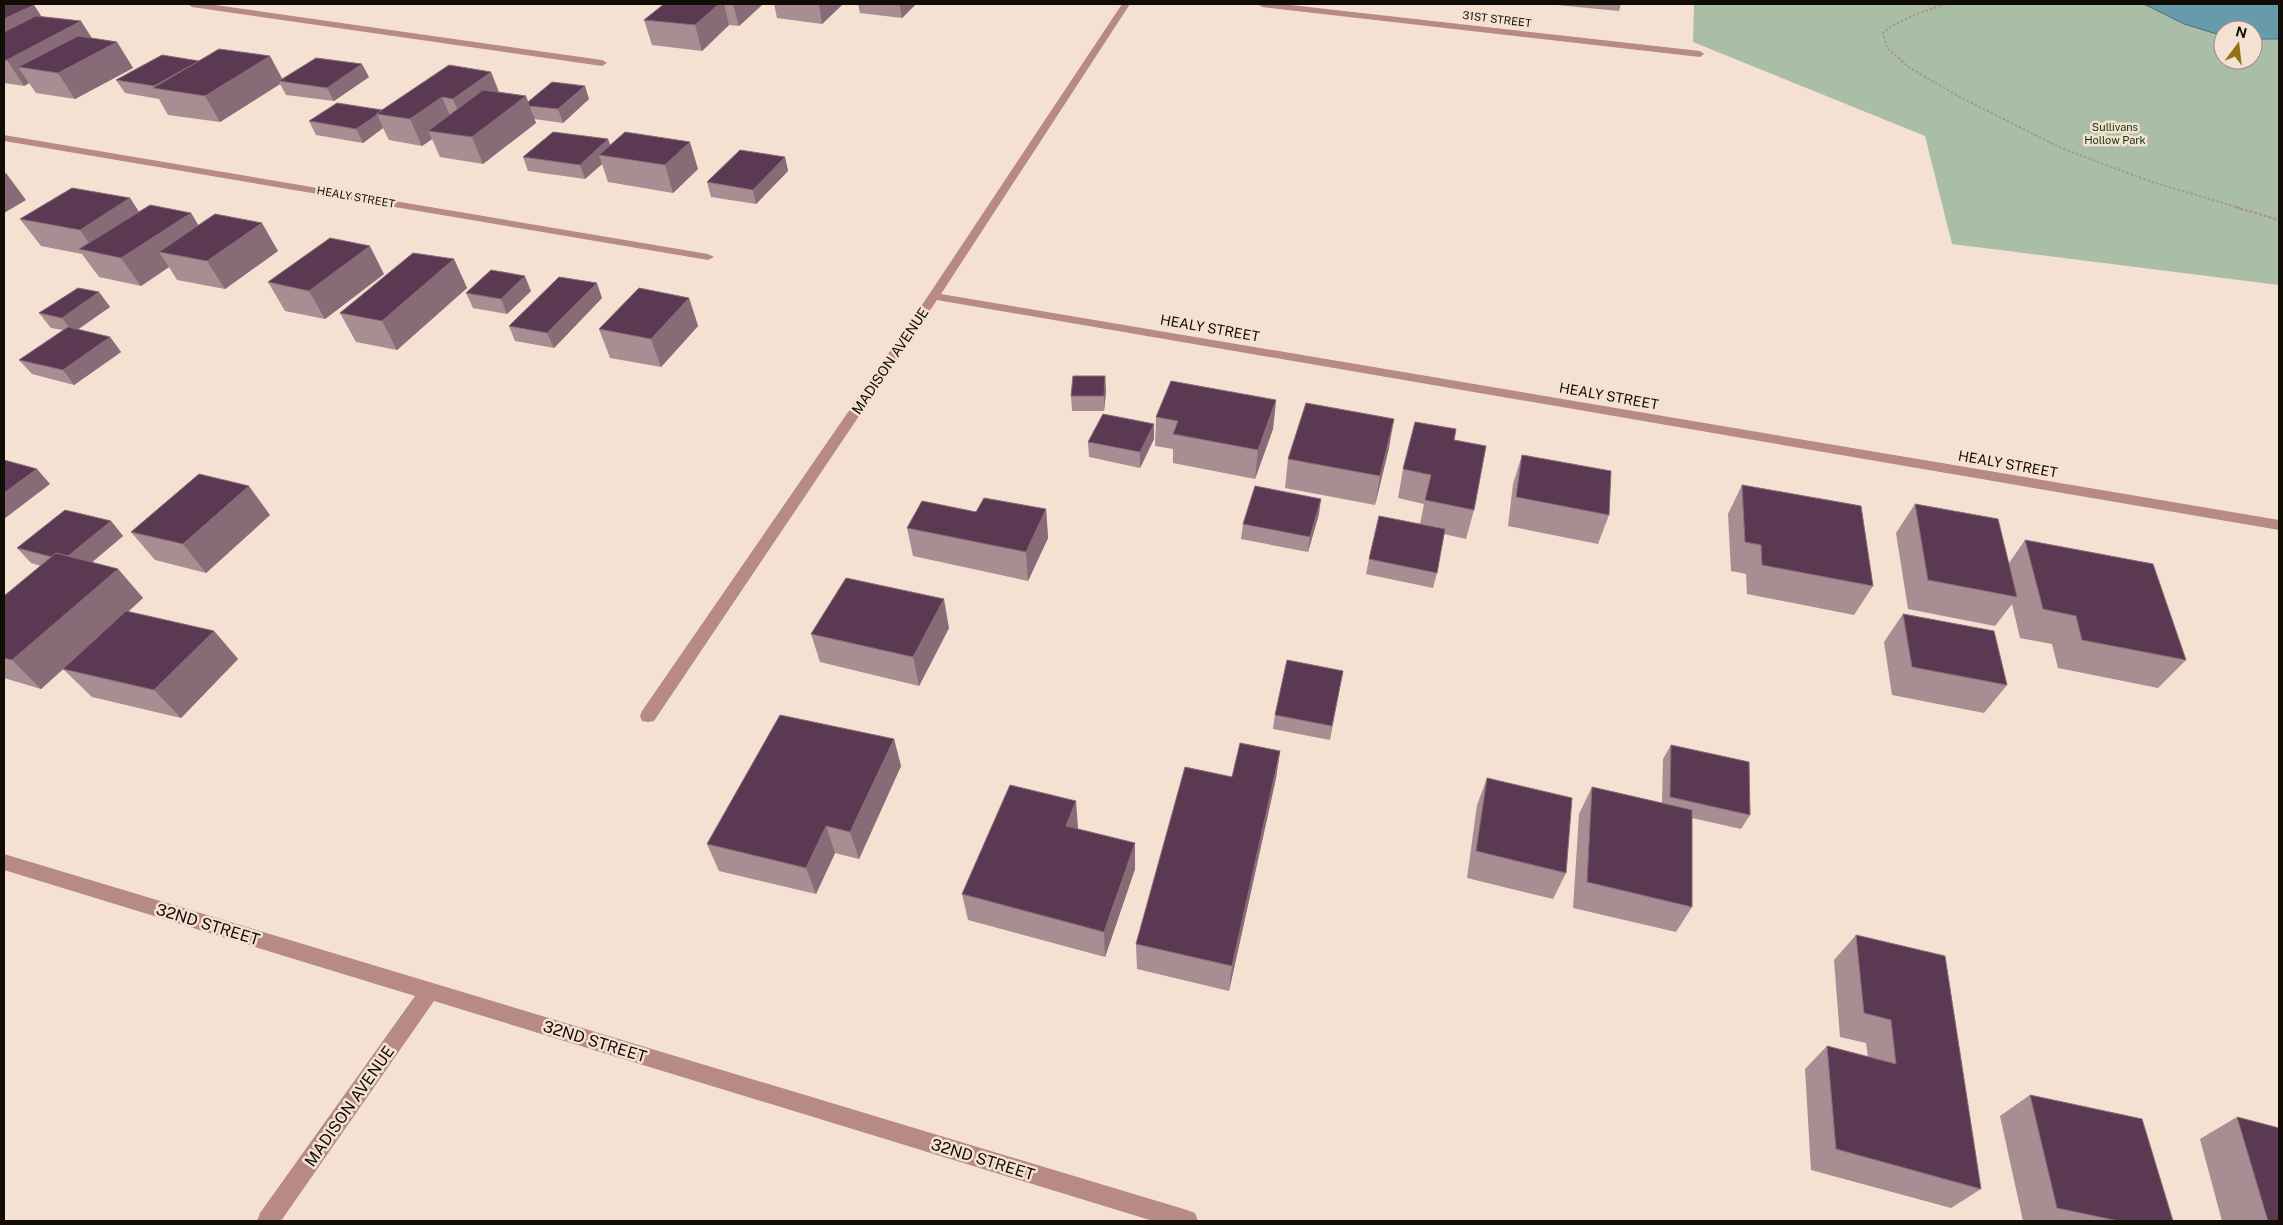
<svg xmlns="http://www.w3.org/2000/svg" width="2283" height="1225" viewBox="0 0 2283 1225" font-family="'Public Sans',sans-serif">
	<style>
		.green { fill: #aabda7; fill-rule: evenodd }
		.water { fill: #679bac; stroke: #4e707a }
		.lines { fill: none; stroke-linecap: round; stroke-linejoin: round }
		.path-far1 { stroke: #a7988c; stroke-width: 2; stroke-dasharray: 2.5 2; stroke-linecap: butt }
		.path { stroke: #a7988c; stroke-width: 2.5; stroke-dasharray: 3 2; stroke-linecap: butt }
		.minor { fill: #b78b84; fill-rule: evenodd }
		.wall { fill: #a88d92 }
		.shaded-wall { fill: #896b78 }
		.building { fill: #5b3952; stroke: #896b78 }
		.labels { text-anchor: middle; stroke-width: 5; stroke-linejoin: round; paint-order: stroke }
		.far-street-label { font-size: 11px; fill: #120c07; stroke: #f4e1d2 }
		.far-park-label { font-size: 11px; fill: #0b3604; stroke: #f4e1d2 }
		.street-label { font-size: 14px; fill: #120c07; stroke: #f4e1d2 }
		.near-street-label { font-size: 16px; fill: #120c07; stroke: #f4e1d2 }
	</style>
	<rect width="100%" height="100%" fill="#f4e1d2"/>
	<path class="green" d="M1694,4H2279V285L1952,244L1925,136L1693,42ZM2223,30H2253V60H2223Z"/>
	<polygon class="water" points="2144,4 2279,4 2279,39 2253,39 2253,30 2223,30 2223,35 2220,35 2184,24"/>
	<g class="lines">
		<path class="path-far1" d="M1945,4C1923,12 1901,18 1883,33L1887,48L1910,68L1958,96L2061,148L2152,182L2240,208"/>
		<polyline class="path" points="2235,207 2279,220"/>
		<g class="minor">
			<polygon points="188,4 208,4 602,60 607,63 602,66 192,7"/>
			<polygon points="1122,4 1130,4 941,294 2279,520 2279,530 937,300 654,721 648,722 642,721 640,716 642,711 928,296"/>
			<polygon points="1258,4 1282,4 1700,51 1704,54 1700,57 1262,7"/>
			<polygon points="4,135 708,254 714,257 708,260 4,141"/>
			<polygon points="4,854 1187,1210 1195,1213 1198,1221 1153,1221 434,1001 281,1221 257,1221 260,1213 415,996 4,870"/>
		</g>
	</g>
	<g class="wall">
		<polygon points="4,4 34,5 41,16 92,38 117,42 133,68 75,99 36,93 29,83 24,86 4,83"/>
		<polygon points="664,4 763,4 739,26 729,25 702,51 652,45 644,20"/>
		<polygon points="774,4 843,4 822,24 777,18"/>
		<polygon points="858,4 916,4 902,18 860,13"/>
		<polygon points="1547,4 1621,4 1619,11"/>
		<polygon points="270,56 282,79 369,77 334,101 286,95 280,84 220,122 168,115 159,99 125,93 116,80 199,61"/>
		<polygon points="491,72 499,92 526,96 528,102 589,99 563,123 534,119 536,123 483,164 440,157 432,139 422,146 389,140 383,128 363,143 316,135 309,121 382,110"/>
		<polygon points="608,139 610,145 698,169 673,193 608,182 602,164 585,179 528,171 523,157"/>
		<polygon points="785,157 788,171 756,204 711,197 707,182"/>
		<polygon points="130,198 139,212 191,213 198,225 278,251 225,289 177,280 169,267 141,286 99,277 82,254 41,246 20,219"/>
		<polygon points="454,259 467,288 397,350 356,342 340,313"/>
		<polygon points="384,274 325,319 285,311 268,282"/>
		<polygon points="531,291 507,314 473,308 466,293"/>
		<polygon points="99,292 110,307 77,329 110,337 121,352 74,385 32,374 19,360 63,330 51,328 39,313"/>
		<polygon points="602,298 554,348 515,341 509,326"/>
		<polygon points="689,298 698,326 661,367 610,358 599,329"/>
		<polygon points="1105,376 1106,391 1104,411 1072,411 1071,396"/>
		<polygon points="1276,400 1273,429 1255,479 1173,463 1173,449 1155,446 1156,417"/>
		<polygon points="1154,424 1154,439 1140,468 1089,457 1088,442"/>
		<polygon points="1454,440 1474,510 1466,539 1444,534 1437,573 1433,588 1366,574 1369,559 1420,524 1424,504 1398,498 1403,469"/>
		<polygon points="1389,448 1375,505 1285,488 1288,459"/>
		<polygon points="1522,455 1609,515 1598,544 1508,526 1513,484"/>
		<polygon points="1742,485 1873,586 1854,615 1747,594 1746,574 1731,571 1728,514"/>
		<polygon points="1915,504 2009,563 2025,540 2186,660 2158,688 2058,668 2052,644 2020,638 2012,604 1995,626 1908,609 1896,533"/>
		<polygon points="1046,509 1048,538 1028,581 913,556 907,528"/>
		<polygon points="1319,514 1308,552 1241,539 1243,524"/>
		<polygon points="270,515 206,573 155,560 131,532"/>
		<polygon points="111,521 123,536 92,562 118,569 143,598 128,612 214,631 238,659 181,718 92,697 63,669 41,689 4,678 4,596 41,566 31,563 17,548"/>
		<polygon points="1903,614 2007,685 1984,713 1892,695 1884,642"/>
		<polygon points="949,628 919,686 820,662 811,634"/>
		<polygon points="1343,671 1330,740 1273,729 1275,715"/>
		<polygon points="894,739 901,766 859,859 835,853 816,894 719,871 707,844"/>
		<polygon points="1671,745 1750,815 1741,829 1692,818 1692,907 1676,932 1573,908 1579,814 1592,787 1662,803 1663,759"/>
		<polygon points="1280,751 1276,778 1229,991 1137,969 1136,944 1232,777"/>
		<polygon points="1487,778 1566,873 1553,899 1467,878 1477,805"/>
		<polygon points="1078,828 1077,829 1135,869 1105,957 968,920 962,894"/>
		<polygon points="1856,935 1981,1189 1951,1208 1811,1170 1805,1069 1827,1046 1868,1057 1866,1043 1840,1037 1834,960"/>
		<polygon points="2030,1095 2173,1221 2023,1221 2000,1116"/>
		<polygon points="2237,1117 2279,1221 2222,1221 2200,1139"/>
	</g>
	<g class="shaded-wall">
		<polygon points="719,4 724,4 729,25 702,51 695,25"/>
		<polygon points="733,4 763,4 739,26"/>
		<polygon points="819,4 843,4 822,24"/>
		<polygon points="902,4 916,4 902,18 900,5"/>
		<polygon points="34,5 50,30 4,53 4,19"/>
		<polygon points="81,21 97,46 18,67 29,83 24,86 7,60"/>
		<polygon points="117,42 133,68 75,99 58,73"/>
		<polygon points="270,56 284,82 279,81 280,84 220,122 205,96"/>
		<polygon points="199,61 156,89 154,86"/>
		<polygon points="362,64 369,77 334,101 327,88"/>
		<polygon points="491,72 501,98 464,125 453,99"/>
		<polygon points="585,86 589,99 563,123 558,109"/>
		<polygon points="526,96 536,123 483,164 472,137"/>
		<polygon points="442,97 453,123 428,131 432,139 422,146 410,119"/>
		<polygon points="377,114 383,128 363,143 356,129"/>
		<polygon points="608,139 613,153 599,155 602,164 585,179 580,165"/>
		<polygon points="690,142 698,169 673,193 665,165"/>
		<polygon points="785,157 788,171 756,204 753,190"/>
		<polygon points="6,173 26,200 4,213 4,174"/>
		<polygon points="130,198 148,226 96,253 80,230"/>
		<polygon points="191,213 208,241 159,252 169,267 141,286 121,258"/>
		<polygon points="262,223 278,251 225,289 207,261"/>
		<polygon points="370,246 384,274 325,319 309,291"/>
		<polygon points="454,259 467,288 397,350 382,321"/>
		<polygon points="525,276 531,291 507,314 501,299"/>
		<polygon points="597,283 602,298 554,348 547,333"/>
		<polygon points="99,292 110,307 73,333 62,318"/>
		<polygon points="689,298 698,326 661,367 651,339"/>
		<polygon points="110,337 121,352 74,385 63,370"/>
		<polygon points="1105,376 1106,391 1104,411 1104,396"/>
		<polygon points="1276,400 1273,429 1255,479 1258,450"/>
		<polygon points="1394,419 1389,448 1375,505 1380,476"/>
		<polygon points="1154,424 1154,439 1140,468 1140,452"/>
		<polygon points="37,469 50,484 4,519 4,493"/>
		<polygon points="249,486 270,515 206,573 183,544"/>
		<polygon points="1321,499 1319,514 1308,552 1310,537"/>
		<polygon points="1046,509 1048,538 1028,581 1026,552"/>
		<polygon points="111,521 123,536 77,575 63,560"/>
		<polygon points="118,569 143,598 41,689 12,660"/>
		<polygon points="944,599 949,628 919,686 913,657"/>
		<polygon points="214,631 238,659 181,718 154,690"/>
		<polygon points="894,739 901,766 859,859 850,832"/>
		<polygon points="1280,751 1276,778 1229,991 1232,966"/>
		<polygon points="1076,801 1078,828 1068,852 1066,826"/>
		<polygon points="826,826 835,853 816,894 806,868"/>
		<polygon points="1135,843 1135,869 1105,957 1104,932"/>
	</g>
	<g class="building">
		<polygon points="4,4 27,4 34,5 4,19"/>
		<polygon points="664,4 719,4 695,25 644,20"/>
		<polygon points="887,4 902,4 900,5"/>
		<polygon points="36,16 81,21 7,60 4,60 4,32"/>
		<polygon points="78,36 117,42 58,73 18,67"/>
		<polygon points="219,49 270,56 205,96 153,88"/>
		<polygon points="162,55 199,61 154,86 116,80"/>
		<polygon points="316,58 362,64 327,88 279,81"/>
		<polygon points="449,65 491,72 453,99 442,97 410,119 376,114"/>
		<polygon points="552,82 585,86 558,109 529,106 528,102"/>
		<polygon points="483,90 526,96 472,137 428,131"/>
		<polygon points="337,103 382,110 376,114 378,114 356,129 309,121"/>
		<polygon points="553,132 608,139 580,165 523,157"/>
		<polygon points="625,132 690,142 665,165 599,155"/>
		<polygon points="740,150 785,157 753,190 707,182"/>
		<polygon points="72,188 130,198 80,230 20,219"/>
		<polygon points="150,205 191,213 121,258 79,249"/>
		<polygon points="215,214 262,223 207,261 159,252"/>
		<polygon points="330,238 370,246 309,291 268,282"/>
		<polygon points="413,253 454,259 382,321 340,313"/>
		<polygon points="491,270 525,276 501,299 466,293"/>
		<polygon points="559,277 597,283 547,333 509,326"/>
		<polygon points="78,288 99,292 62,318 39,313"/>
		<polygon points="639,288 689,298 651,339 599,329"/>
		<polygon points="68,327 110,337 63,370 19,360"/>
		<polygon points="1073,376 1105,376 1104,396 1071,396"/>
		<polygon points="1171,381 1276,400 1258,450 1173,434 1178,421 1156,417"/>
		<polygon points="1306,403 1394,419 1380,476 1288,459"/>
		<polygon points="1103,414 1154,424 1140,452 1088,442"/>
		<polygon points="1415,422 1456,429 1454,440 1486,446 1474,510 1425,500 1431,475 1403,469"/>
		<polygon points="1522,455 1611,471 1609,515 1516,497"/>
		<polygon points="4,460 37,469 4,493"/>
		<polygon points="199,474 249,486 183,544 131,532"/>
		<polygon points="1742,485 1861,506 1873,586 1762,565 1761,545 1745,542"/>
		<polygon points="1255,486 1321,499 1310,537 1243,524"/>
		<polygon points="984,498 1046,509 1026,552 907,528 922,501 976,512"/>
		<polygon points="1915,504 1998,519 2017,597 1928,580"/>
		<polygon points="65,510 111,521 68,556 56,553 52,557 17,548"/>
		<polygon points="1379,516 1445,529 1437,573 1369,559"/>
		<polygon points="2025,540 2153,564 2186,660 2082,640 2076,616 2043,609"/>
		<polygon points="56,553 118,569 12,660 4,658 4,596"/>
		<polygon points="846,578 944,599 913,657 811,634"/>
		<polygon points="126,611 214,631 154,690 63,669"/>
		<polygon points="1903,614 1994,631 2007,685 1912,667"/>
		<polygon points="1287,660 1343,671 1332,726 1275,715"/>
		<polygon points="780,715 894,739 850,832 826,826 806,868 707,844"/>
		<polygon points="1240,743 1280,751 1232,966 1136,944 1185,767 1232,777"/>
		<polygon points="1671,745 1749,762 1750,815 1670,797"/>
		<polygon points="1487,778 1572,798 1566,873 1476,851"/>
		<polygon points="1010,785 1076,801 1066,826 1135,843 1104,932 962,894"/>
		<polygon points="1592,787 1692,810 1692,907 1587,882"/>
		<polygon points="1856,935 1945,956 1981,1189 1836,1149 1827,1046 1896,1064 1891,1020 1864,1013"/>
		<polygon points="2030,1095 2142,1119 2173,1221 2119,1221 2057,1208"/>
		<polygon points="2237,1117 2279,1128 2279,1221 2268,1221"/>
	</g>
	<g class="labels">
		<g class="far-street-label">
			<text transform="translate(1497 19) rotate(7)" y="4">31ST STREET</text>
			<text transform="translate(356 197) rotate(10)" y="4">HEALY STREET</text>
		</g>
		<g class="far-park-label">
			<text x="2115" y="131">Sullivans<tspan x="2115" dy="13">Hollow Park</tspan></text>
		</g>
		<g class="street-label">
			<text transform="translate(1210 328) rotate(10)" y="5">HEALY STREET</text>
			<text transform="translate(890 361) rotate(-56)" y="5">MADISON AVENUE</text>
			<text transform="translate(1609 396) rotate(10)" y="5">HEALY STREET</text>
			<text transform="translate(2008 464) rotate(10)" y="5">HEALY STREET</text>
		</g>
		<g class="near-street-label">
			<text transform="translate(208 924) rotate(17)" y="6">32ND STREET</text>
			<text transform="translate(595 1041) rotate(17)" y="6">32ND STREET</text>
			<text transform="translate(349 1106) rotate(-55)" y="6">MADISON AVENUE</text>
			<text transform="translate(983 1159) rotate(17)" y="6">32ND STREET</text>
		</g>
	</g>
	<rect width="2283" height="1225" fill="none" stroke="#120c07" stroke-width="10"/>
	<g transform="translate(2238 45) rotate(15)"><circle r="24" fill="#f4e1d2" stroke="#9a8c81"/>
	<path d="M0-4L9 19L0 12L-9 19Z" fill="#917016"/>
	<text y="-8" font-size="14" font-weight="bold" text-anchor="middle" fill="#120c07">N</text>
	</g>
</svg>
